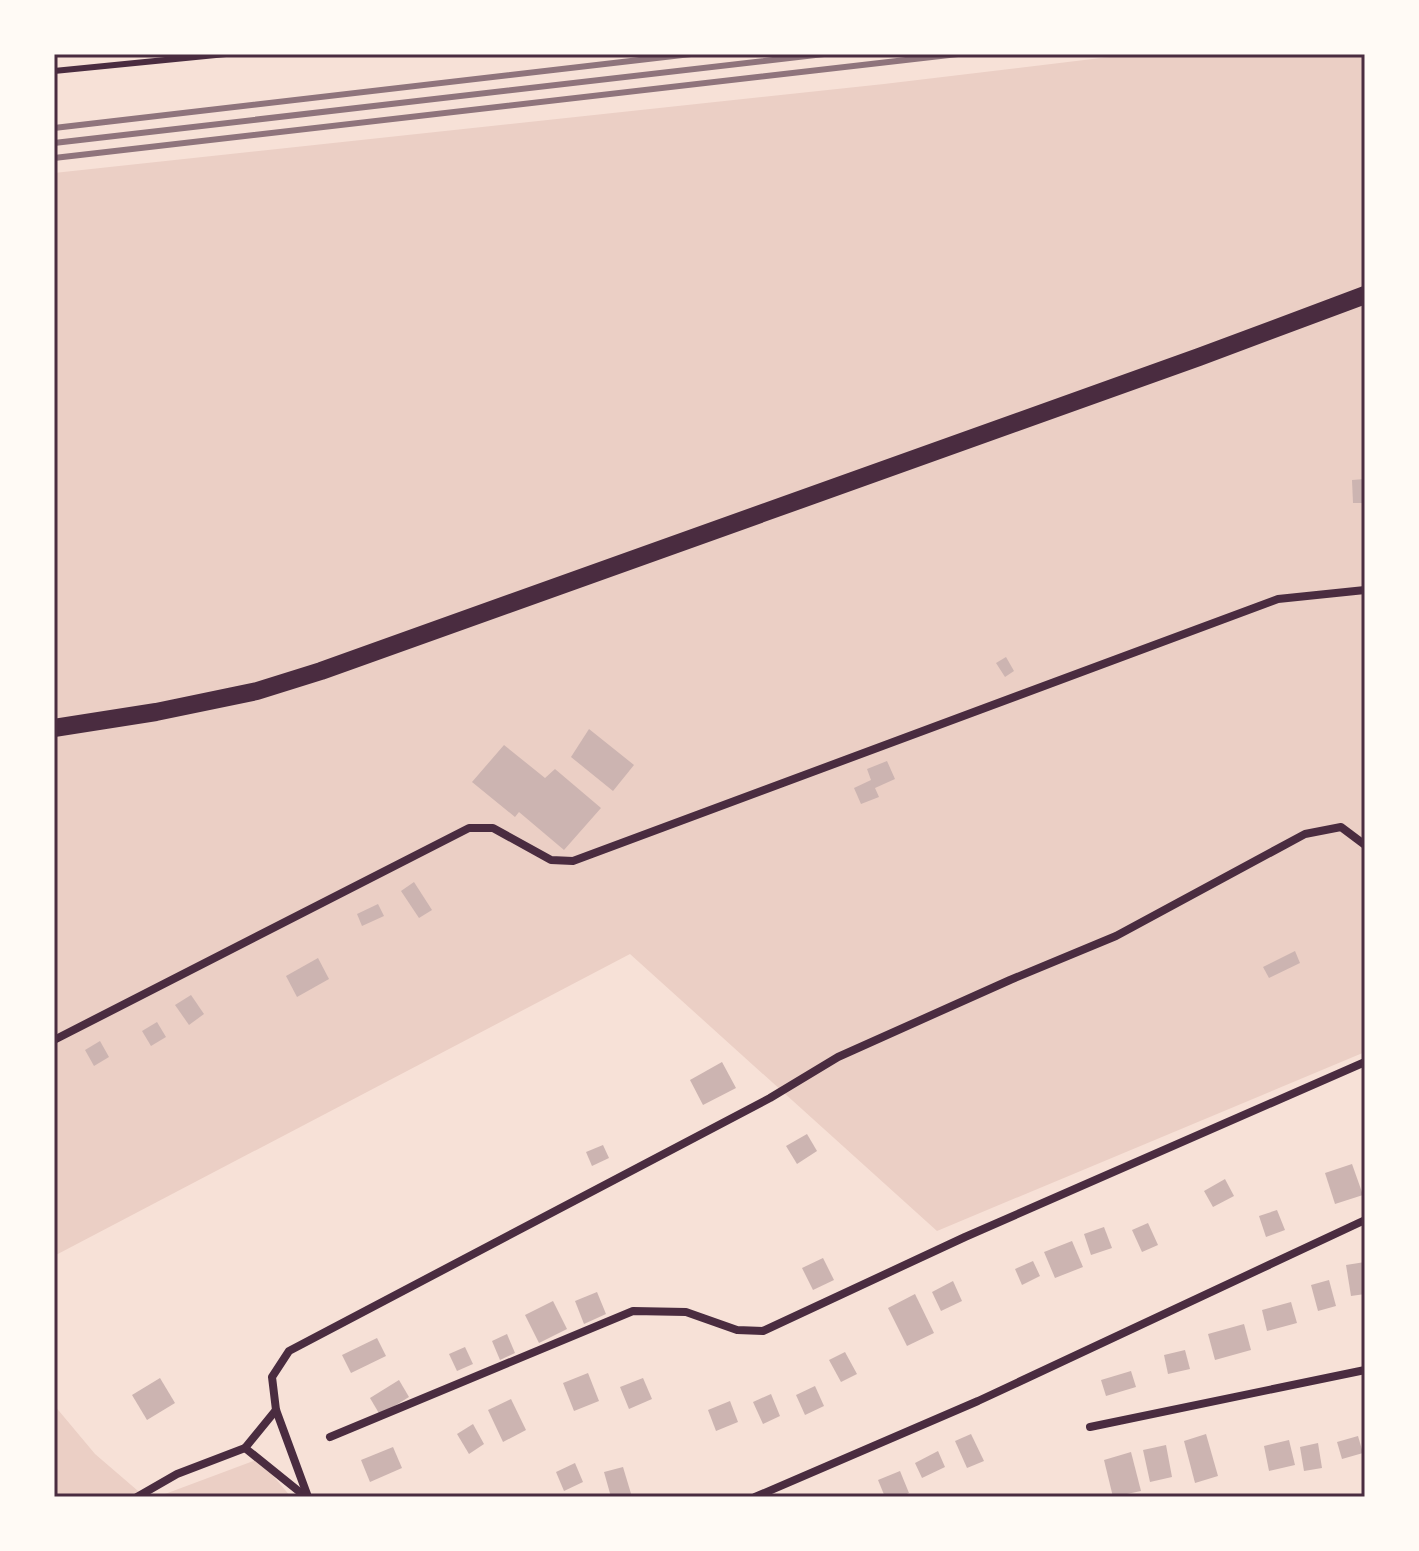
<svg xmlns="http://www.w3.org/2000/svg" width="1419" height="1551" viewBox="0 0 1419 1551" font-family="'Asap Condensed',sans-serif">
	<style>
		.green { fill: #ebcfc5 }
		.building { fill: #ccb4b1 }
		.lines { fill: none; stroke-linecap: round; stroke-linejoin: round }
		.service { stroke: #4a2c40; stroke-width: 6 }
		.minor { stroke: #4a2c40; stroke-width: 8 }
		.primary { stroke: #4a2c40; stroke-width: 18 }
		.rail { stroke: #8f747c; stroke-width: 6 }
		.neatline { fill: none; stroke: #4a2c40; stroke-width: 3 }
	</style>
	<rect width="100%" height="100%" fill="#f7e1d7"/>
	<g class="green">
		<polygon points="1134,54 1365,54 1365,1052 937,1231 630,954 54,1256 54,173 884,84"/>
		<polygon points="54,1405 95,1454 145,1497 54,1497"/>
		<polygon points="259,1459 291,1497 157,1497"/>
	</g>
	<g class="building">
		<polygon points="1365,479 1365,503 1353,503 1352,480"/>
		<polygon points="1006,657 1014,671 1005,677 996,663"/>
		<polygon points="589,729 634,765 613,791 571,757"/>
		<polygon points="504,745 545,778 555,769 601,808 564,850 519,812 515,817 472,782"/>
		<polygon points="887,761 895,779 875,788 879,797 861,804 854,788 871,780 867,769"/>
		<polygon points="414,882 432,910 419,918 401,891"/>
		<polygon points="378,904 384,916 362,926 357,914"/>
		<polygon points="1295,951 1300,963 1269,978 1263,967"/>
		<polygon points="318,958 329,979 297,997 286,976"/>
		<polygon points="191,995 204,1014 189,1025 175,1005"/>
		<polygon points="157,1022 166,1037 151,1046 142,1031"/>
		<polygon points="100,1041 109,1057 94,1066 85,1050"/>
		<polygon points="722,1062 736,1088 703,1105 690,1080"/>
		<polygon points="807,1134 817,1151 797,1164 786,1146"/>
		<polygon points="603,1145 609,1158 592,1166 586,1152"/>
		<polygon points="1352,1164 1363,1195 1335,1204 1325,1173"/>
		<polygon points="1225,1179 1234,1196 1213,1207 1204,1191"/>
		<polygon points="1277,1210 1285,1230 1266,1237 1259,1216"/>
		<polygon points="1148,1223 1158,1245 1142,1252 1132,1230"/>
		<polygon points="1104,1227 1112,1248 1091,1255 1084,1234"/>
		<polygon points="1072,1241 1083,1267 1055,1278 1044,1252"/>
		<polygon points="823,1258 834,1280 813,1290 802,1268"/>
		<polygon points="1033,1261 1040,1276 1022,1285 1015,1269"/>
		<polygon points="1365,1262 1365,1294 1351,1296 1346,1265"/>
		<polygon points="1329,1280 1336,1306 1318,1311 1311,1285"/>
		<polygon points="953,1281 962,1301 941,1311 932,1292"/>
		<polygon points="597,1292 606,1314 584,1324 575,1301"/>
		<polygon points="915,1294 934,1333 907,1346 888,1308"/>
		<polygon points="553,1301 567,1329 539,1343 525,1315"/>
		<polygon points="1291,1302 1297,1323 1267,1331 1262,1310"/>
		<polygon points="1244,1324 1251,1350 1215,1360 1208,1334"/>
		<polygon points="507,1334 515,1353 500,1360 492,1341"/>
		<polygon points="377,1338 386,1356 351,1373 342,1355"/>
		<polygon points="465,1347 473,1364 457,1371 449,1354"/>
		<polygon points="1185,1350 1190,1369 1168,1374 1164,1355"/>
		<polygon points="845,1352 857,1374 841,1382 829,1360"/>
		<polygon points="1131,1371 1136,1387 1106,1396 1101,1380"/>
		<polygon points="588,1373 599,1401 574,1411 563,1383"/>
		<polygon points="160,1378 175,1403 147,1420 132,1395"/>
		<polygon points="643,1378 652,1399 629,1409 620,1387"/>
		<polygon points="399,1380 409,1397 380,1415 370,1398"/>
		<polygon points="815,1386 824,1406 805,1415 796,1395"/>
		<polygon points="771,1394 780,1416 763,1424 753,1402"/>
		<polygon points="511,1399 526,1430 503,1442 488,1410"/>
		<polygon points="730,1401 738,1422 716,1431 708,1410"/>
		<polygon points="473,1424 484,1444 469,1454 457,1434"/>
		<polygon points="971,1434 984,1461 967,1468 955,1441"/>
		<polygon points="1206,1434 1218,1476 1195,1483 1184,1441"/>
		<polygon points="1358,1436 1363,1453 1342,1459 1337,1442"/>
		<polygon points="1289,1440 1295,1465 1269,1471 1264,1446"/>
		<polygon points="1318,1443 1322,1468 1304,1471 1300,1447"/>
		<polygon points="1166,1445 1172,1477 1150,1482 1143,1450"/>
		<polygon points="393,1447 402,1468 370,1482 361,1460"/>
		<polygon points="938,1451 945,1467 922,1478 915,1463"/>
		<polygon points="1131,1452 1141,1491 1113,1497 1104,1460"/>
		<polygon points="575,1463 583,1482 564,1491 556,1472"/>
		<polygon points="623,1467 632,1497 611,1497 604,1472"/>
		<polygon points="900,1471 909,1493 899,1497 885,1497 878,1480"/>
	</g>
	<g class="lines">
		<polyline class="service" points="54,71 226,54"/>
		<g class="minor">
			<polyline points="54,1040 469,828 493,828 551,860 573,861 1278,599 1365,590"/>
			<polyline points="276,1410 245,1448 306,1497"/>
			<polyline points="1090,1427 1365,1370"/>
			<polyline points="330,1437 633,1311 686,1312 737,1330 763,1331 965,1237 1365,1062"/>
			<polyline points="137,1497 177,1474 245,1448"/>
			<polyline points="308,1497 276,1410 272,1377 289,1351 770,1098 838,1057 1010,980 1116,936 1305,834 1341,827 1365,845"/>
			<polyline points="755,1497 978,1401 1365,1220"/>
		</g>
		<polyline class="primary" points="54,728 156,712 257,691 321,671 1199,357 1365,295"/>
		<g class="rail">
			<polyline points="54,128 691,54"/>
			<polyline points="54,143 824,54"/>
			<polyline points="54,158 958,54"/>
		</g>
	</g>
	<rect width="1419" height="1551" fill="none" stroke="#fffaf5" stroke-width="112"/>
	<rect x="56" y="56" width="1307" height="1439" class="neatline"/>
</svg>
